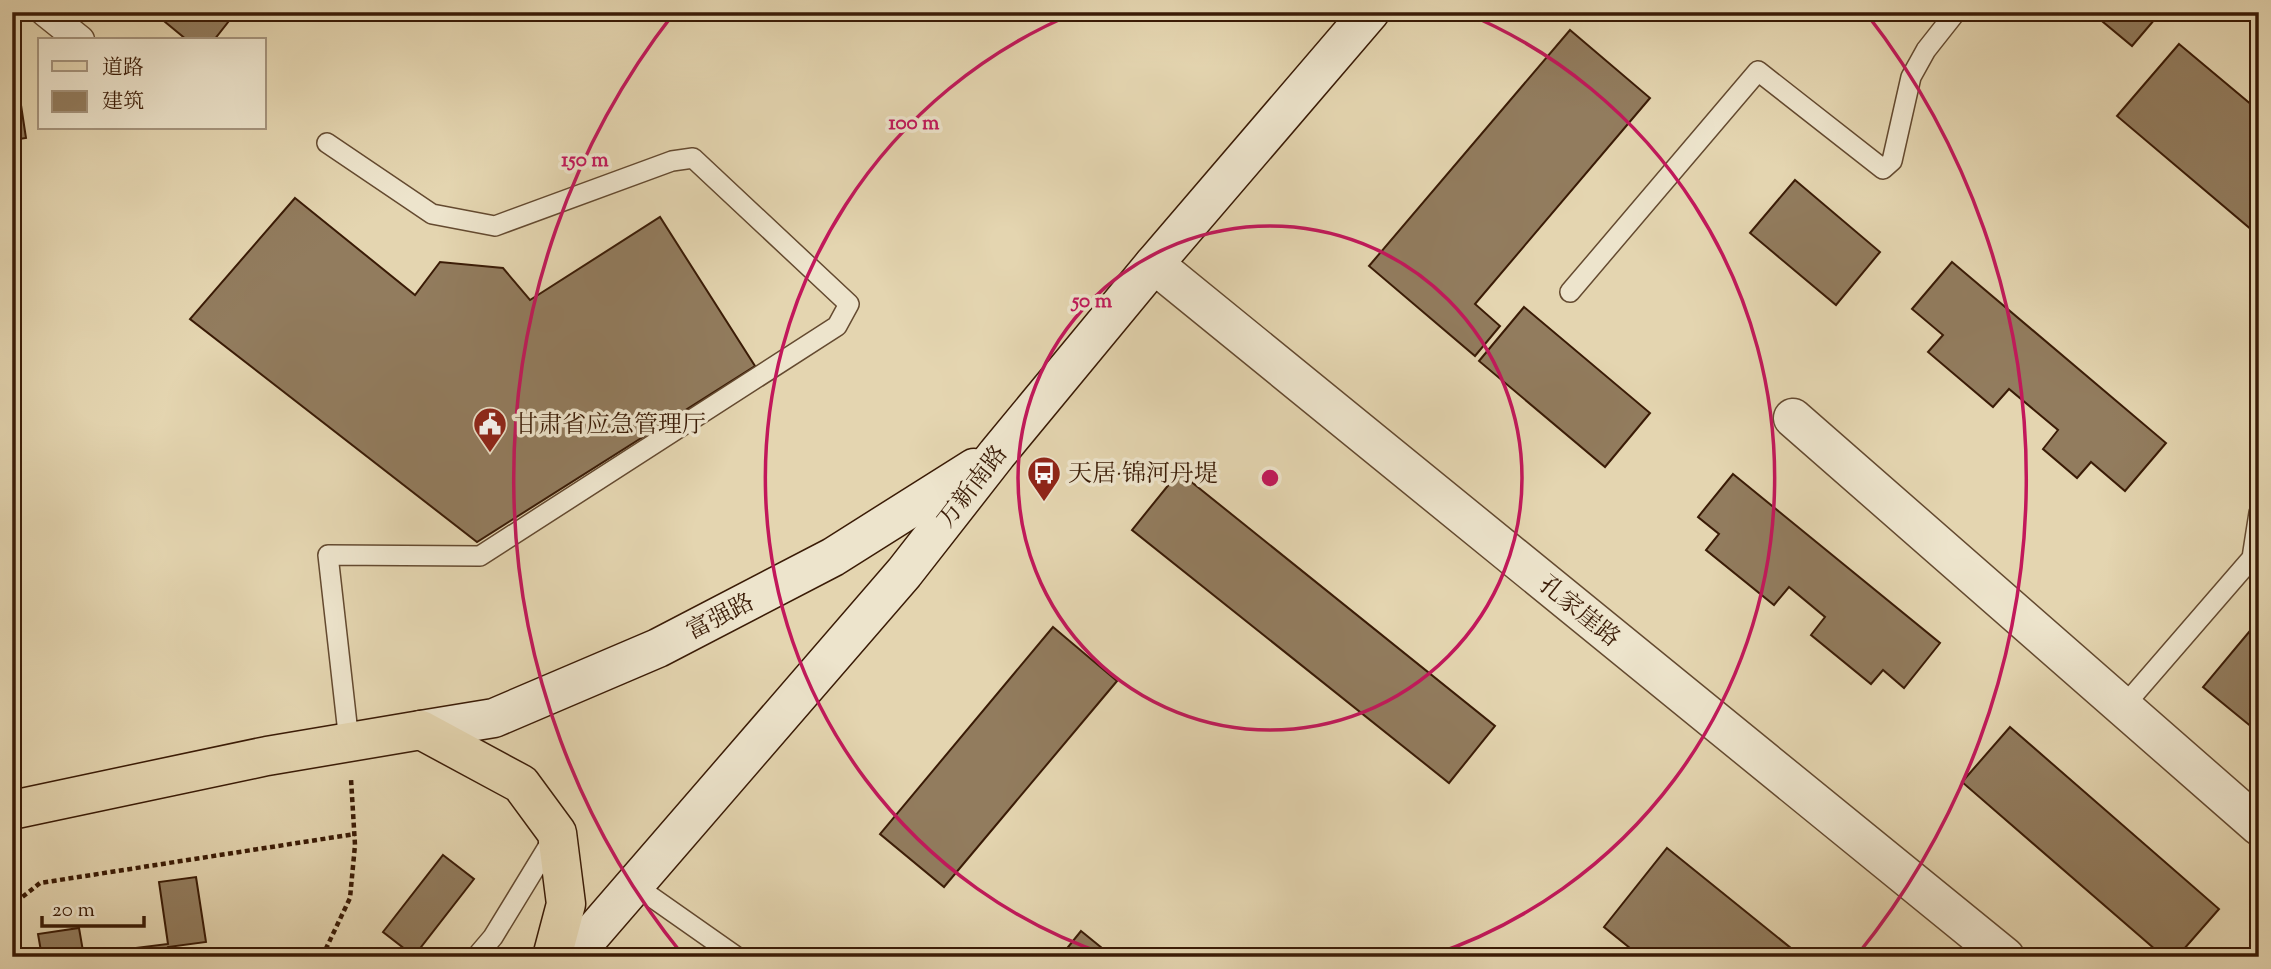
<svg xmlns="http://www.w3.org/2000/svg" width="2271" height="969" viewBox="0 0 2271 969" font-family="'Sorts Mill Goudy','Noto Serif SC',serif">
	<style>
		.building { fill: #927c5e; stroke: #3a1b06; stroke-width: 2 }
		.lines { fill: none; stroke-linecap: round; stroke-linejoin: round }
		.service-casing { stroke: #644a30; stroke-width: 22 }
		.pedestrian-casing { stroke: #644a30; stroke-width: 31 }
		.minor-casing { stroke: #644a30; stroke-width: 41 }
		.secondary-casing { stroke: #3a1b06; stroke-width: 41 }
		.primary-casing { stroke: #3a1b06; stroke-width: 41 }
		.path { stroke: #3a1b06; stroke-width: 4.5; stroke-dasharray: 5 3.5; stroke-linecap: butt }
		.service { stroke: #ede4cc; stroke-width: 19 }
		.pedestrian { stroke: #ede4cc; stroke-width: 28 }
		.minor { stroke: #ede4cc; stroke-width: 38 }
		.secondary { stroke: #ede4cc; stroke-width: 38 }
		.primary { stroke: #e4d5b0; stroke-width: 38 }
		.ring { fill: none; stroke: #c2185b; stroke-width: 3.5 }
		.labels { text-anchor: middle; stroke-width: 7; stroke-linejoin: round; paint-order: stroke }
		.poi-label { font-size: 24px; fill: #3a1b06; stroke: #ede4cc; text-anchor: start }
		.street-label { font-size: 24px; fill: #3a1b06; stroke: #ede4cc }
		.centre { fill: #c2185b; stroke: #ede4cc; stroke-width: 3.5 }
		.ring-label { font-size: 21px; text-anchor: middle; font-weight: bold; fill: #c2185b; stroke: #ede4cc; stroke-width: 7; stroke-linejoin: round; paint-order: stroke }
	</style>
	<rect width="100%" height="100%" fill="#e4d5b0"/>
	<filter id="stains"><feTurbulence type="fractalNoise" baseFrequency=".00286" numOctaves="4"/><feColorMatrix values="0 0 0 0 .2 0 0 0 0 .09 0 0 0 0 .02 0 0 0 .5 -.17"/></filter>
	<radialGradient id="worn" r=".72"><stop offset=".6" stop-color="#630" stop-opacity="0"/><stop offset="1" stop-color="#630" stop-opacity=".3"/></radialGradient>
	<g class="building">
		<polygon points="153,12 236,12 214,40 187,40"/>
		<polygon points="2091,12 2161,12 2132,46"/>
		<polygon points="1570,30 1650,98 1475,304 1500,326 1475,356 1369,266"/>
		<polygon points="2179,44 2259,111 2259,236 2117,116"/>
		<polygon points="12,46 26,138 12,140"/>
		<polygon points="1795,180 1880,252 1836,305 1750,233"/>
		<polygon points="295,198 415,295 440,262 503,268 530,300 660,217 755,366 477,542 190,319"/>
		<polygon points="1952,262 2166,443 2125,491 2091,462 2077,478 2043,449 2058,430 2009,389 1993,407 1928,352 1943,335 1912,309"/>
		<polygon points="1524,307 1650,413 1605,467 1479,361"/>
		<polygon points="1179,472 1495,726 1449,783 1132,530"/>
		<polygon points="1733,474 1940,643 1904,688 1883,670 1871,684 1811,635 1825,617 1789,587 1774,605 1706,550 1719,534 1698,517"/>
		<polygon points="1053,627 1117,681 944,887 880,834"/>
		<polygon points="2249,632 2259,641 2259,733 2203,687"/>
		<polygon points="2010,727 2219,909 2177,957 2164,957 1962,782"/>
		<polygon points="1667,848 1802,957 1641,957 1604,927"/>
		<polygon points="443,855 474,879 414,956 383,932"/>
		<polygon points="196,877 206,942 168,947 170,957 137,957 135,948 168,944 159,882"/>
		<polygon points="79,928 84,957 42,957 38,934"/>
		<polygon points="1081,931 1113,957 1060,957"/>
	</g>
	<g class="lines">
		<g class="service-casing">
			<g id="service">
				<polyline points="327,143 432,214 495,226 672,161 693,158 849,304 837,326 480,556 328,555 349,742"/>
				<polyline points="1570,292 1758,71 1883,169 1892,161 1911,77 1926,50 1956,12"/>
				<polyline points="2123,707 2252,558 2259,513"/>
				<polyline points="633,884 737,957"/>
				<polyline points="476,957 493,937 554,837"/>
			</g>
		</g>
		<g class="pedestrian-casing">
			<polyline id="pedestrian" points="45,12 80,40"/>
		</g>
		<g class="minor-casing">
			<g id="minor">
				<polyline points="1154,264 2005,957"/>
				<polyline points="1793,418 2259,826"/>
			</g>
		</g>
		<g class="secondary-casing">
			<g id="secondary">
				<polyline points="421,730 494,718 658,648 833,557 974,468"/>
				<polyline points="572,957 904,573 997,454 1154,264 1370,12"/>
			</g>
		</g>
		<g class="primary-casing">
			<polyline id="primary" points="12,810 267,756 421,730 521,784 557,833 566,904 552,957"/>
		</g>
		<g class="path">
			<polyline points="12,910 21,898 40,883 355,834"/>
			<polyline points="322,957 350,898 355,845 351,779"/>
		</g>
		<use href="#service" class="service"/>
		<use href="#pedestrian" class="pedestrian"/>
		<use href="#minor" class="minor"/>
		<use href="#secondary" class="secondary"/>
		<use href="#primary" class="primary"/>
	</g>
	<g class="ring">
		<circle cx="1270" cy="478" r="252"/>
		<path d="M1110 956A504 504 0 0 1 1077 12M1463 12A504 504 0 0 1 1430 956"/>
		<path d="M682 954A756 756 0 0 1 674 13M1866 13A756 756 0 0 1 1858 954"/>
	</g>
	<defs>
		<g id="civic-pin" transform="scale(1.75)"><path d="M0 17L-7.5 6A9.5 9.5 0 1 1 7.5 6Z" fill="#8f2418" stroke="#ede4cc"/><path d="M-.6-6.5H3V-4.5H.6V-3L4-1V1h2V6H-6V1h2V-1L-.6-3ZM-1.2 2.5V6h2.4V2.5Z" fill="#fff"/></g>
		<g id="bus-pin" transform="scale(1.75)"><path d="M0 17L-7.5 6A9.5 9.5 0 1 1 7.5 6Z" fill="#8f2418" stroke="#ede4cc"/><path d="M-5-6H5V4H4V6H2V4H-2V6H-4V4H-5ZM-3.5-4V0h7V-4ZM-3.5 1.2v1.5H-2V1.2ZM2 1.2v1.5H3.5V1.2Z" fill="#fff"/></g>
	</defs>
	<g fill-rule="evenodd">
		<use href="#civic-pin" x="490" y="424"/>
		<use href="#bus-pin" x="1044" y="473"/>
	</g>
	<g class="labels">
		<g class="poi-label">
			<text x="514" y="432">甘肃省应急管理厅</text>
			<text x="1068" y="481">天居·锦河丹堤</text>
		</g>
		<g class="street-label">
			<text transform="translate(972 486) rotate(-52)" y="8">万新南路</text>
			<text transform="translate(1580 611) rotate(39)" y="8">孔家崖路</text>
			<text transform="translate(720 616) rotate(-27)" y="8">富强路</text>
		</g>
	</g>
	<circle cx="1270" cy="478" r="10" class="centre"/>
	<g class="ring-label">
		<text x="914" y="129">100 m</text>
		<text x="585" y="166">150 m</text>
		<text x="1092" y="307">50 m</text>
	</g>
	<rect width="2271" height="969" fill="none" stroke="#e4d5b0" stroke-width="42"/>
	<rect x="14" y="14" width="2243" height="941" fill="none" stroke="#3a1b06" stroke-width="3.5"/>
	<rect x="21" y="21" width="2229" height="927" fill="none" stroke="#3a1b06" stroke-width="2"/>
	<rect x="38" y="38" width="228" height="91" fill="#ede4cc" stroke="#a5947d" stroke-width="2"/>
	<rect x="52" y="61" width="35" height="10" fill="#e4d5b0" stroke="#a5947d" stroke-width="2"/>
	<text x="102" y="74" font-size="21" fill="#3a1b06">道路</text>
	<rect x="52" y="91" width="35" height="21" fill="#927c5e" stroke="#a5947d" stroke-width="2"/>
	<text x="102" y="108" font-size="21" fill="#3a1b06">建筑</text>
	<path d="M42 916v10h102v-10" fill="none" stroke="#3a1b06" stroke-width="3.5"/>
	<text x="52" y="916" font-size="21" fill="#3a1b06" stroke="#ede4cc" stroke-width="5" paint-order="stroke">20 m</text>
	<rect width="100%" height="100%" filter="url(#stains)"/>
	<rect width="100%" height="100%" fill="url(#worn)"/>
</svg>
